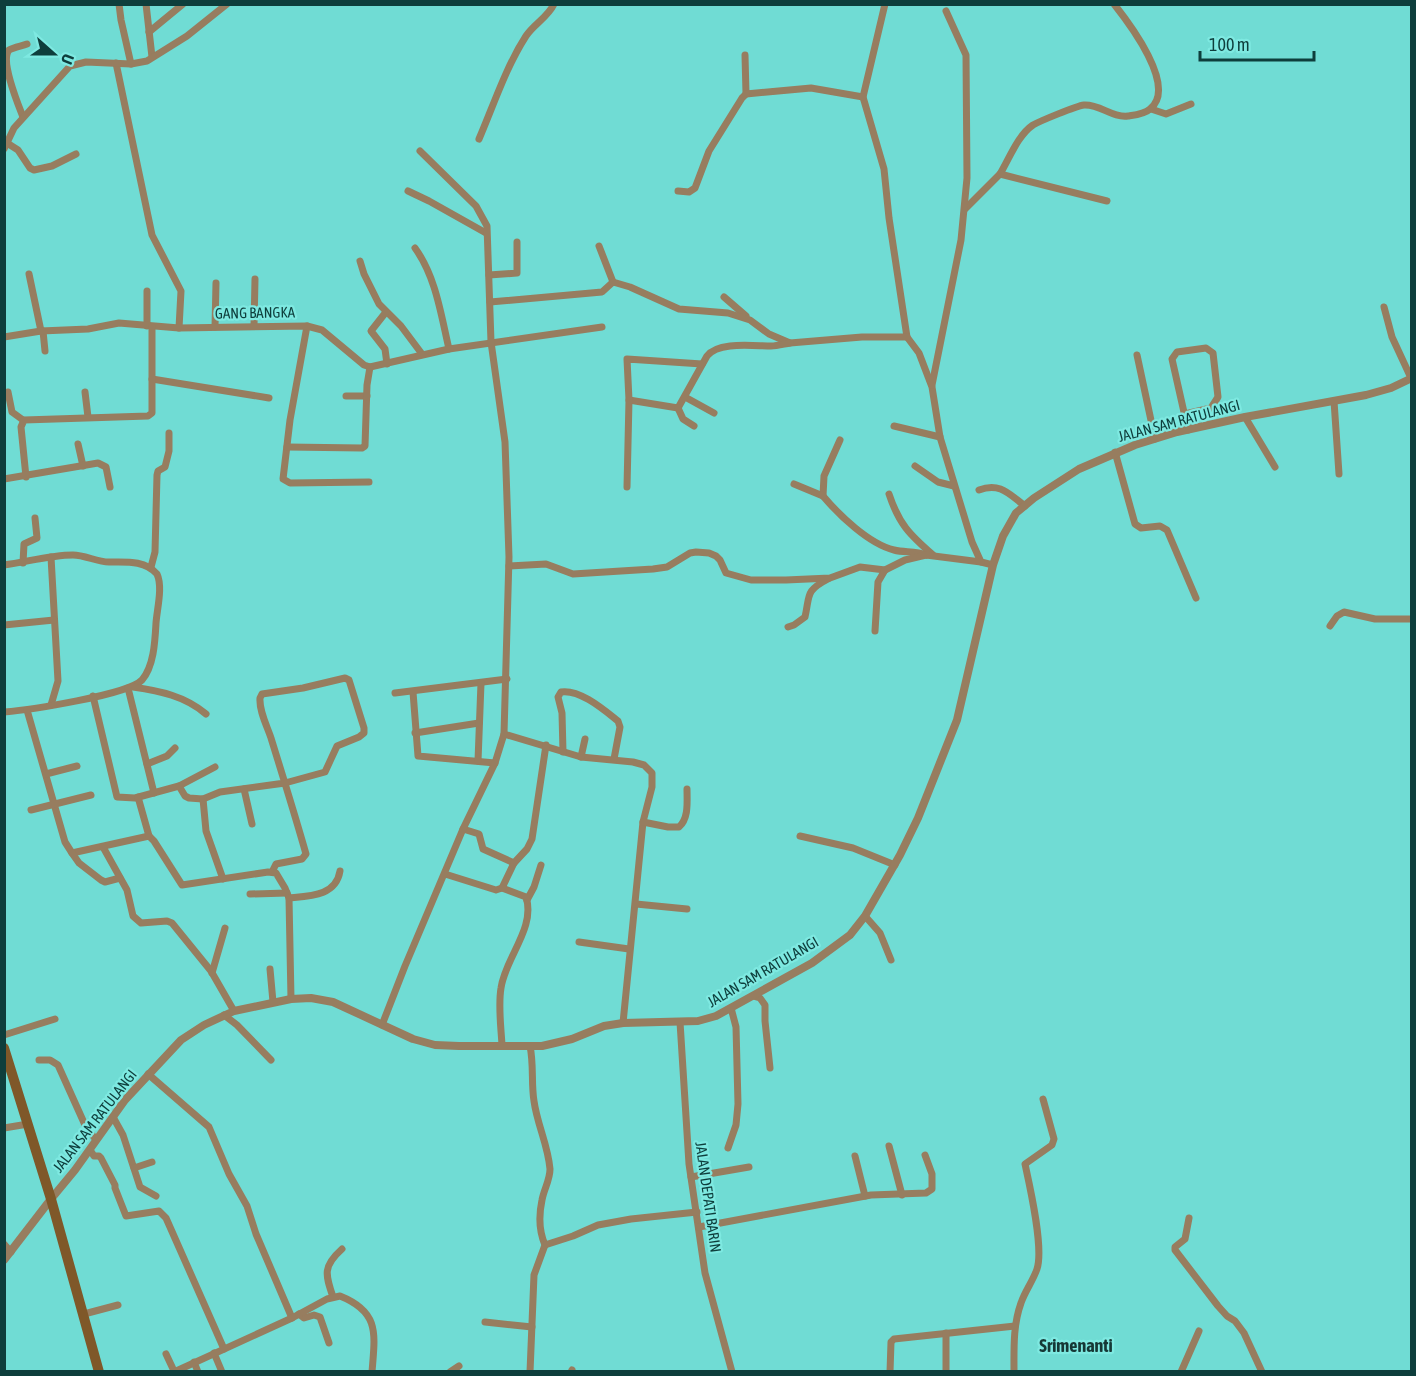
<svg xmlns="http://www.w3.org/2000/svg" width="1416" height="1376" viewBox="0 0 1416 1376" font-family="'Asap Condensed',sans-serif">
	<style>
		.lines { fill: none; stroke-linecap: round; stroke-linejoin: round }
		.minor { stroke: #977d5f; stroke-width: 7 }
		.tertiary { stroke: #977d5f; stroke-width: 8 }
		.secondary { stroke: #7f5829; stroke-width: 10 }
		.labels { text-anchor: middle; stroke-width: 4.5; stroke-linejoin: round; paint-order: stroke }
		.street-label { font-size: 15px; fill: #0e3e3c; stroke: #7ee9e1 }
		.quarter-label { font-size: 18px; font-weight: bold; fill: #163836; stroke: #7ee9e1 }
	</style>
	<rect width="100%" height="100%" fill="#70dcd4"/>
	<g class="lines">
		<g class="minor">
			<polyline points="119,4 121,20 131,64"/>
			<polyline points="146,4 152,57"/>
			<polyline points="885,4 863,97 884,169 889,218 907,337 919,353 932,387 940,437 972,542 981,562 993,565"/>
			<polyline points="149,32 183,4"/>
			<polyline points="745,55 746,94 811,88 863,97"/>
			<polyline points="116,63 152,235 181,291 179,328"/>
			<polyline points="1151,109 1166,114 1191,104"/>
			<path d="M23,117C18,104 0,61 9,50C14,47 22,46 27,44"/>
			<path d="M479,139C494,104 506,67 526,36C534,24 548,17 554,4"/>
			<polyline points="7,143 18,150 30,168 34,170 52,166 76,154"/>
			<polyline points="4,149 14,128 70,66 86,62 131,64 147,61 187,36 227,4"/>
			<path d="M1000,174C1009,159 1018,135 1033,125C1040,121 1076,106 1084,105C1100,104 1112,118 1128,116C1135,115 1145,114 1150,109C1178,87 1129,23 1114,4"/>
			<polyline points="408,191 429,201 486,233"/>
			<polyline points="678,191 689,192 695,188 709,151 742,98 746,94"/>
			<polyline points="965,209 1000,174 1107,201"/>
			<polyline points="599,246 613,282"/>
			<path d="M415,248C436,277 441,315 449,349"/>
			<polyline points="360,261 364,274 379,304 401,326 422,354"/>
			<polyline points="29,274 41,331"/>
			<polyline points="489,275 517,273 517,242"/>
			<polyline points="147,291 147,326"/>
			<polyline points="724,297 746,316"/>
			<polyline points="490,302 602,292 613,282 630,287 679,309 728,313 750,320 769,334 790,343 862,337 907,337"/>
			<polyline points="1384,307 1392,337 1411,378"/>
			<polyline points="386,312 371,331 385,349 387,364"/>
			<polyline points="254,326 255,279"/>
			<polyline points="307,326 290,420 283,479 290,483 369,482"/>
			<polyline points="215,327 216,283"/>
			<polyline points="43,331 45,351"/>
			<polyline points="4,337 41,331 88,329 119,323 179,328 307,326 322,330 364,365 370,367 449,349 602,327"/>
			<polyline points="1137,355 1155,439"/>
			<polyline points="152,379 269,398"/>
			<polyline points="932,385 961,240 967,178 966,55 946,11"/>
			<polyline points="8,392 12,412 23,420"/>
			<polyline points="85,392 88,417"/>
			<polyline points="346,396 367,396"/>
			<polyline points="685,397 714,413"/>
			<path d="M629,400L678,408L707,356C718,341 754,346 771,346C777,346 784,344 790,343"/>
			<polyline points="1334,401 1339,474"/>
			<polyline points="678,408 683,419 694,426"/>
			<polyline points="1185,414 1211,408 1218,397 1213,353 1206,348 1177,352 1172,359 1188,430"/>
			<polyline points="1245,417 1275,467"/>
			<polyline points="894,426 940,437"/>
			<path d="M840,440L824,476L823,496C839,515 869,544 894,550C905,553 915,550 926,555"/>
			<polyline points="78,444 83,466"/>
			<polyline points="287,447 362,448 365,446 367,385 370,367"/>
			<polyline points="1115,452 1135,524 1141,528 1160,526 1167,530 1196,598"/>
			<polyline points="915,466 938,482 954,486"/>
			<polyline points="26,477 21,427 24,420 148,416 152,413 152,327"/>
			<polyline points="4,479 98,463 106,467 110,487"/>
			<polyline points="794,484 823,496"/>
			<polyline points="627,487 629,400 627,359 702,364"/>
			<path d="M979,490C1000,482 1009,494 1025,506"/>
			<path d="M889,494C899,524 909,534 933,555"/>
			<polyline points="51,557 58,681 51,705"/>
			<polyline points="23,563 24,544 37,538 35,518"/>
			<path d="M4,565C27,562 50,555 73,555C85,555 97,562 109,562C126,562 145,560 157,574C163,587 157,609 156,623C155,641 154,666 142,680C128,695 28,710 4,712"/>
			<polyline points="509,566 546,564 573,574 653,569 667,567 690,553 696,552 709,553 716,556 720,560 726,573 751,580 786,580 830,578 860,567 885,570"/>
			<polyline points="151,567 155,552 157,475 158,471 165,467 169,451 169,433"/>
			<polyline points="4,625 54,620"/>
			<polyline points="1330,626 1337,616 1344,612 1375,619 1412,619"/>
			<path d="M788,627L794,625L805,617C810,595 805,591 828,579"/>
			<polyline points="875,631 878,582 885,570 905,560 926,555 981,562"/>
			<path d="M133,687C160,691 185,696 206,714"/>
			<polyline points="128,688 154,793"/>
			<polyline points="413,692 418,756 495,763"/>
			<polyline points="395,693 507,679"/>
			<path d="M93,696L117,797L135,798L179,786L185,796L189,798L203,799L220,792L285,783L325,772L337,746L359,737L364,733V728L349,680L345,678L303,688L262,694L260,698C259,711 267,726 271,738C283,777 295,815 306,854L302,859L276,864L272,872"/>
			<polyline points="27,710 65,842 72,853 149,836 154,841 182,885 268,872 276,873 285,888 289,898 291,999"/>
			<polyline points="415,733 479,723"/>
			<polyline points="504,734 581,757 633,762 644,765 652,773 652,787 643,822 623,1023"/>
			<path d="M563,752L562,713L558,697L561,692C580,689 604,710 618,721L620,727L614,759"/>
			<polyline points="581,757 585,739"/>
			<polyline points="478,761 481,683"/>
			<polyline points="147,764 167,756 175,748"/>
			<polyline points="46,774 77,766"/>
			<polyline points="179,786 215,767"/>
			<polyline points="244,789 252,824"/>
			<polyline points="138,797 149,836"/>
			<polyline points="203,799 206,831 223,879"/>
			<polyline points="31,810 91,795"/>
			<path d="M643,822L668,827H679C689,818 687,802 687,789"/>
			<polyline points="463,829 479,834 483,849 514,863"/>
			<polyline points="800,836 853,848 895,865"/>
			<polyline points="103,847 127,890 133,916 141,923 167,921 172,923 211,971 234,1011"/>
			<polyline points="72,853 79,863 101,880 105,882 120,878"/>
			<polyline points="445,874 496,890 502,888 514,863 527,849 532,839 546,745"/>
			<polyline points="250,894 287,893"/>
			<path d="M289,898C310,896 336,896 340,871"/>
			<polyline points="527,900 534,887 541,865"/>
			<polyline points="636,904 687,909"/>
			<polyline points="865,916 880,933 891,960"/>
			<polyline points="579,942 629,949"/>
			<polyline points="270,969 273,1002"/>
			<polyline points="212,973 225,928"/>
			<polyline points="753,996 760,998 765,1005 765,1021 770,1068"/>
			<polyline points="224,1015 237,1025 271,1060"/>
			<polyline points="680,1022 689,1164 705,1273 732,1372"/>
			<polyline points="382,1025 405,966 463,829 495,763 504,734 509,557 505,442 491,342 487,226 476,206 420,151"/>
			<polyline points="4,1035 55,1019"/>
			<path d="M502,1045C501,1027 498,1006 501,988C505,958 536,928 526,897L502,888"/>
			<path d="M530,1046C534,1065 531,1083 534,1101C537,1124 548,1145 550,1169C550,1180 544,1189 542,1200C539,1214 539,1231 545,1245L534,1275L530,1372"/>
			<polyline points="39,1060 50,1060 58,1065 85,1125 96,1140"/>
			<polyline points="148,1074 209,1127 229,1174 247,1206 256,1234 292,1318"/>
			<polyline points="113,1117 123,1135 140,1187 156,1196"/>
			<polyline points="4,1128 28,1124"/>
			<polyline points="889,1146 902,1195"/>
			<polyline points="728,1148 736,1125 738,1104 736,1027 731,1008"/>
			<polyline points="90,1150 94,1156 99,1156 101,1158 115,1185 115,1188 126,1216 159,1211 166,1218 224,1349"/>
			<polyline points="855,1156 865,1196"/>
			<polyline points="134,1168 152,1162"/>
			<polyline points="691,1177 749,1167"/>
			<polyline points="1189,1218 1185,1239 1175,1247 1175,1250 1218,1306 1227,1316 1235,1321 1244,1333 1262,1372"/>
			<polyline points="699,1227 871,1195 926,1193 932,1189 932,1174 925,1155"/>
			<polyline points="4,1244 11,1252"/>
			<polyline points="545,1245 573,1236 598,1225 631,1219 697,1212"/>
			<path d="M333,1297C325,1274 323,1266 342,1249"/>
			<polyline points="84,1314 118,1305"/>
			<polyline points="299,1314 304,1318 314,1315 320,1317 329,1343"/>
			<polyline points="485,1322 532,1327"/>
			<polyline points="214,1353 222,1372"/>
			<polyline points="166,1354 174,1371"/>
			<polyline points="194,1362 198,1372"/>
			<path d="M174,1372L292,1318L327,1299L340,1296C380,1312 375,1334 372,1372"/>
			<polyline points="450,1372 459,1366"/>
			<polyline points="571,1372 572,1370"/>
			<polyline points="890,1372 891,1342 894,1339 1015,1326"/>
			<polyline points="946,1372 946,1333"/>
			<path d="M1014,1372C1014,1348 1013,1325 1021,1303C1025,1291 1033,1281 1037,1269C1044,1248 1030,1187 1025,1164L1052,1145L1054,1139L1043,1099"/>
			<polyline points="1181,1372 1199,1331"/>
		</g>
		<polyline class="tertiary" points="4,1260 51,1199 75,1170 125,1100 181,1040 204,1025 234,1011 291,999 311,998 333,1002 413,1039 435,1045 459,1046 542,1046 572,1039 604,1026 623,1023 698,1021 716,1016 812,963 850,935 865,916 900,855 918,818 957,720 993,565 1003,536 1016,513 1034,498 1079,469 1135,445 1177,432 1245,417 1366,395 1391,388 1412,378"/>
		<polyline class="secondary" points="4,1048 51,1199 99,1372"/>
	</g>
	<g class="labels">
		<g class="street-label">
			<text transform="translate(255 313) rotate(-1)" y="5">GANG BANGKA</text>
			<text transform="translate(1179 421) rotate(-15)" y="5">JALAN SAM RATULANGI</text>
			<text transform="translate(763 972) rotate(-30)" y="5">JALAN SAM RATULANGI</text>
			<text transform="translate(95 1121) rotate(-52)" y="5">JALAN SAM RATULANGI</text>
			<text transform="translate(708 1197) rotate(82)" y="5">JALAN DEPATI BARIN</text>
		</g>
		<g class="quarter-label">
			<text x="1076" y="1352">Srimenanti</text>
		</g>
	</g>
	<rect width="1416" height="1376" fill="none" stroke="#0e3e3c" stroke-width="12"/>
	<g transform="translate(54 54) rotate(111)" stroke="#7ee9e1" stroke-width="4.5" paint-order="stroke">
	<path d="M0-4.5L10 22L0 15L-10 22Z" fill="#0e3e3c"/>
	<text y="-9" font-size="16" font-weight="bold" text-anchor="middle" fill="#0e3e3c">U</text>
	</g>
	<path d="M1200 51v9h114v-9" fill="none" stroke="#0e3e3c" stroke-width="3"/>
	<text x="1209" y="51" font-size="18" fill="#0e3e3c" stroke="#7ee9e1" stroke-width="4.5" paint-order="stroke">100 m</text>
</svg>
